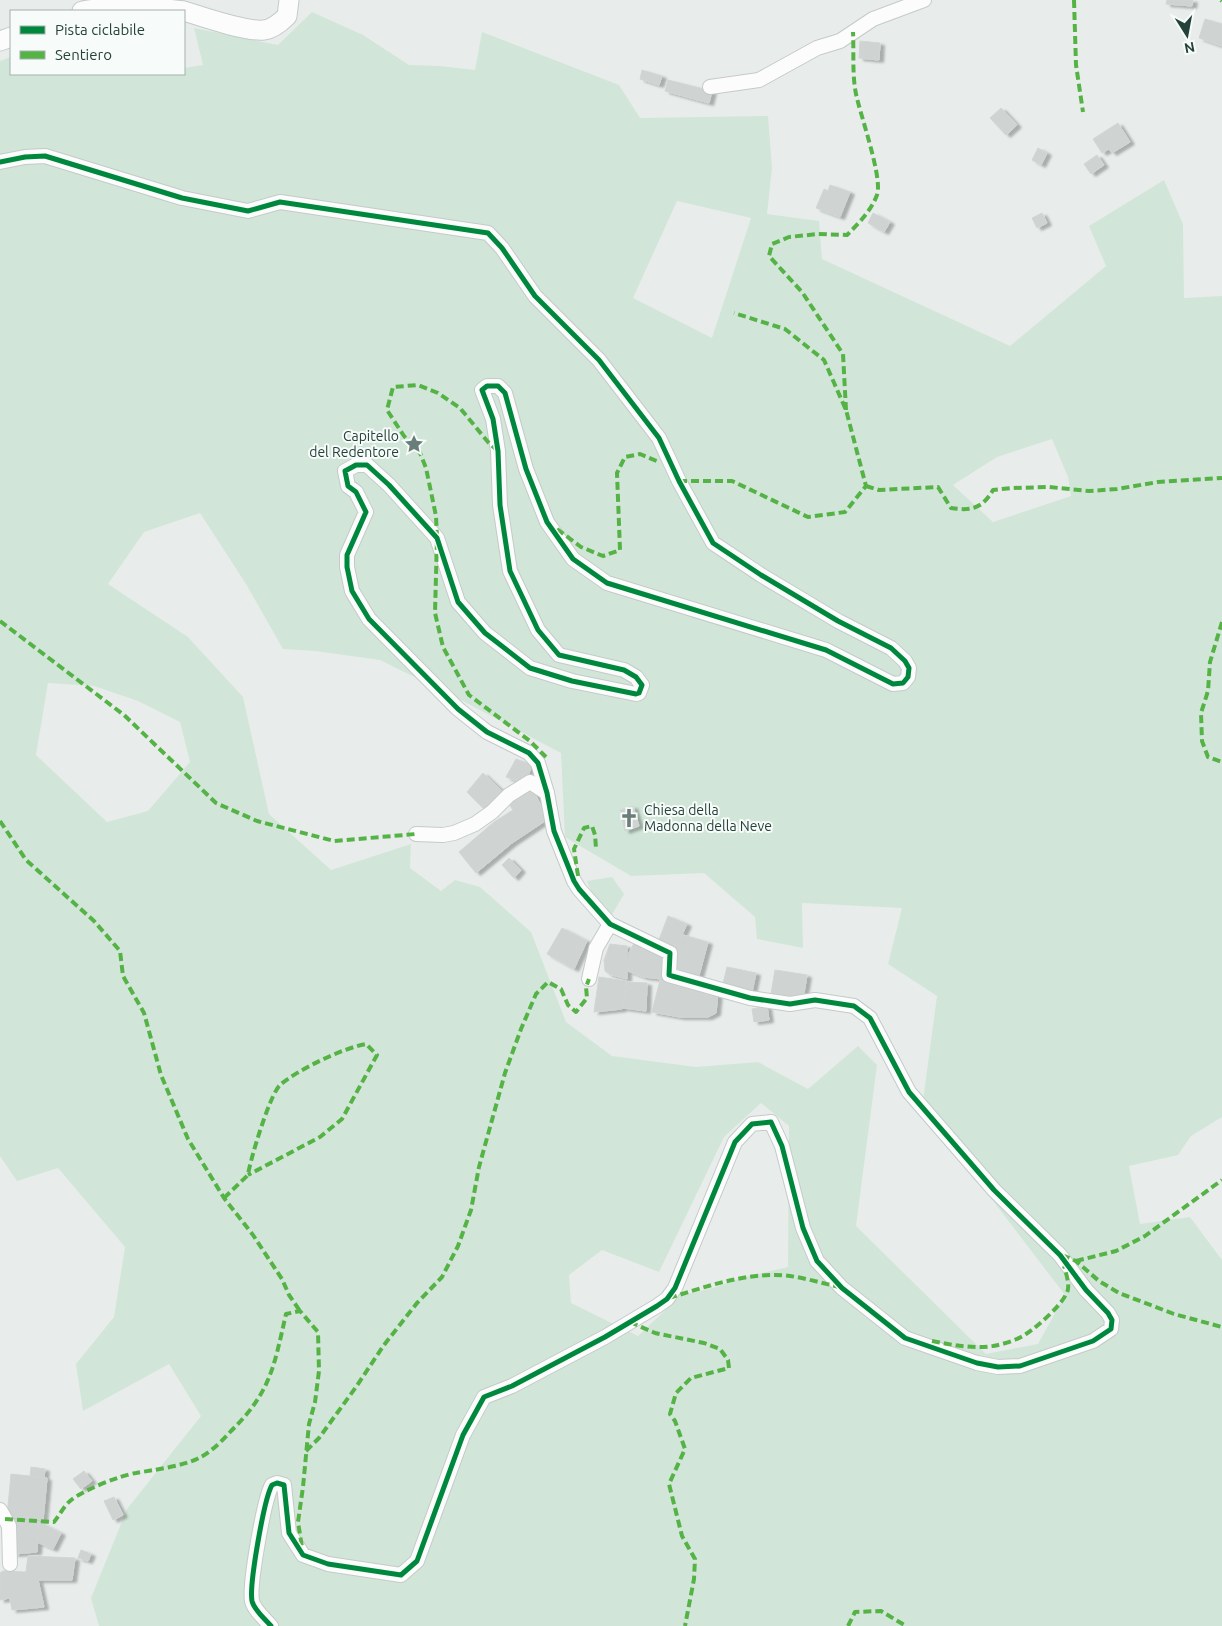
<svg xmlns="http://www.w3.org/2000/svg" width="1222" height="1626" viewBox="0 0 1222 1626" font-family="Ubuntu,sans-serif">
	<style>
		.green { fill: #d1e6d8; fill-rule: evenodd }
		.building { fill: #cfd4d2; stroke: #d1d6d4; filter: url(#shadow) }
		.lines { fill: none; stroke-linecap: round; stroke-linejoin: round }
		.street-casing { stroke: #c5cac8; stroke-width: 16 }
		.secondary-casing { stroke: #c3cbc8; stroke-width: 21 }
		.street { stroke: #fcfcfc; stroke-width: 14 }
		.secondary { stroke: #fcfcfc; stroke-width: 19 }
		.quiet { stroke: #55b346; stroke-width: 4; stroke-dasharray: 8 4; stroke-linecap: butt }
		.cycleway-casing { stroke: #f7fbf9; stroke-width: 8 }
		.cycleway { stroke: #00873e; stroke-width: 5 }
		.labels { text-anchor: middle; stroke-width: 4; stroke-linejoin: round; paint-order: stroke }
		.poi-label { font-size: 14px; fill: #24423a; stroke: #f7fbf9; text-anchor: end }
	</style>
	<defs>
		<filter id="shadow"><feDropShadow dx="4.5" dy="2.5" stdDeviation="1" flood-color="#0004"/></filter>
	</defs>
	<rect width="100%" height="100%" fill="#e8edeb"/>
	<g class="green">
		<path d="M312,12L363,35L409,65L440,66L475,70L482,32L619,85L640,118L768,116L772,168L767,214L819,221L822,259L1010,346L1106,266L1089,226L1164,180L1183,224L1184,298L1222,296V1117L1191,1136L1178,1155L1129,1166L1140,1224L1190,1217L1222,1260V1626H99L91,1598L127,1509L201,1416L169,1364L83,1411L76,1364L114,1317L125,1247L58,1168L17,1181L0,1156V61L11,57V74H184V68L203,65L194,28L278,45ZM677,201L751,218L712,338L633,298ZM1052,439L1068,477L1071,496L993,522L953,485L997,457ZM200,513L246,584L283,649L315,651L380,660L463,701L561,753L565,837L631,876L704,873L755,917L757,939L803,948L802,903L902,908L888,964L937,996L922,1108L1065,1295L1038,1344L986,1354L856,1226L877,1065L858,1046L808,1089L758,1062L696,1067L612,1056L566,1022L531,932L480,887L455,880L441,891L410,868L411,844L331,870L269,814L243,697L188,637L108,584L144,532ZM48,683L94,686L138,701L180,722L190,762L148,811L107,822L36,755ZM761,1103L789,1126L788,1267L741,1278L716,1287L680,1296L638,1336L571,1303L569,1275L602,1250L659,1272L724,1137Z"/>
		<path d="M612,877L624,894L610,918C600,906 592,896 587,881Z"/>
	</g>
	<g class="building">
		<polygon points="1167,0 1193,0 1192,6 1166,4"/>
		<polygon points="1205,19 1222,24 1222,46 1199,38"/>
		<polygon points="860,41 880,43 879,60 859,58"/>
		<polygon points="642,70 662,76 659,85 640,79"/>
		<polygon points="668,80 712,91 709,103 665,91"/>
		<polygon points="1001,108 1017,125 1006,135 990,118"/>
		<polygon points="1118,123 1130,142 1112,153 1109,149 1102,153 1093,139"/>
		<polygon points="1038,148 1047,153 1041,165 1032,160"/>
		<polygon points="1097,155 1104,165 1091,174 1084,164"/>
		<polygon points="830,185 850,192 840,217 816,208 824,189 828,191"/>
		<polygon points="873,213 890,222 884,232 868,223"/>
		<polygon points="1042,213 1047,223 1037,228 1032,218"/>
		<polygon points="516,759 532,765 525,784 506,777"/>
		<polygon points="483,773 503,792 486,811 467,792"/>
		<polygon points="530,784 548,819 512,843 476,873 459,852 494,822 513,810 506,800"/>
		<polygon points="633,806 639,826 625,831 620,810"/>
		<polygon points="509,858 521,870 514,878 502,865"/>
		<polygon points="668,916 687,924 681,937 670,950 657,945"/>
		<polygon points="562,928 587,941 574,969 547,954"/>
		<polygon points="683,935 708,942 698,979 678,973 672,967 672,950"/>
		<polygon points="635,941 668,955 667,969 661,979 644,977 628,971 629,953"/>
		<polygon points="610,944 627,946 627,979 609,974 605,971 604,960"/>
		<polygon points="727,967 756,973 752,992 722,988"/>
		<polygon points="775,970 807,975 803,999 771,994"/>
		<polygon points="599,977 626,981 622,1009 594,1012"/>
		<polygon points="660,980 718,992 716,1013 708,1017 680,1017 652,1012"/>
		<polygon points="627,982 647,983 646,1011 623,1008"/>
		<polygon points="767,1006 769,1020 754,1022 752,1009"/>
		<polygon points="31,1467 45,1469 44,1478 30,1476"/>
		<polygon points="84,1471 92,1481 81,1489 73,1479"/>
		<polygon points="11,1474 47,1478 43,1520 7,1517"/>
		<polygon points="114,1497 123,1515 113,1520 104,1501"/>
		<polygon points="11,1520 39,1522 37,1552 14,1554"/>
		<polygon points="39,1522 61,1533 53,1549 37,1542"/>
		<polygon points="81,1550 91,1554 88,1561 78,1558"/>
		<polygon points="28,1556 75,1558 72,1580 38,1580 44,1607 12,1610 10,1598 0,1600 0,1573 3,1571 26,1572"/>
	</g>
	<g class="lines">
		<g class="street-casing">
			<g id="street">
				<polyline points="710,87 759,80 817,48 840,41 873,19 924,0"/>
				<path d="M0,162L25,157L45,156L182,198L248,211L280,202L488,233L502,248L535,296L599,360L659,438L679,481L713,543L761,575L838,621L891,648L905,661L909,668L908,677L903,683L893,684L826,650L607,583L573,559L547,522L526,469L505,393L498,386H487L482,390L493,419L498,451L500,505L510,571L538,630L559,655L624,670L636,677L642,685L639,693L636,694L572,681L530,668L485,633L458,602L437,538L389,485L367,465H356L345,471L348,486L356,492L366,512L347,555V567L352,591L369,619L458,709L487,732L529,753L538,763L547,793L554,831L574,881L579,889L610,924L670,953L669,975L672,976L750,998L790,1004L815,1000L854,1006L870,1018L909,1092L994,1190L1060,1255L1086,1290L1108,1313L1112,1320L1111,1329L1093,1341L1020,1366L998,1367L977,1363L905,1338L842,1288L817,1261L803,1228L782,1146L771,1122L752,1124L735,1142L675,1288L667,1299L657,1306L605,1337L512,1386L484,1397L463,1435L417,1561L401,1575L328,1564L303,1555L289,1533L284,1485L277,1483L272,1485C264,1499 249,1585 252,1601C254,1610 265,1619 271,1626"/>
				<polyline points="416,834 443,835 454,833 475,824 492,812 509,795 530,782 547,793"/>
				<polyline points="589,979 596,948 610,924"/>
				<polyline points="0,1510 9,1526 10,1564"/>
			</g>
		</g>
		<g class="secondary-casing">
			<g id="secondary">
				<path d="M82,11C118,5 147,6 183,11"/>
				<path d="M184,11C203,17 246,32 264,30C273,29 281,22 287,16L289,0"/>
				<polyline points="0,41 11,37"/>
			</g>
		</g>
		<use href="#street" class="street"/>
		<use href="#secondary" class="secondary"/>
		<g class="quiet">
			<polyline points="1074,0 1076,65 1083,112"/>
			<polyline points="1221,0 1222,1"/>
			<path d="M846,410L843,354L802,292L769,256L772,244L789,237L818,234L847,235C858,224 871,211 877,195C883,178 860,114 856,94C852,74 854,52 853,32"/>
			<polyline points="498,451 488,442 460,408 438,393 418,385 393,387 387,410 404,436 420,453 426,468 436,516 437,538 435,613 443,647 469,695 530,741 546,757"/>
			<polyline points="679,481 732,481 808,517 845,512 866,486 846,410 824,360 785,329 734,313"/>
			<path d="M866,486L879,490L938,487L951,508C971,511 982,509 993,490L1012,488L1049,487L1089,491L1117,489L1158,482L1222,478"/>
			<polyline points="557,529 581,547 603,556 620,550 617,473 625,457 640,454 659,462"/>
			<polyline points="0,621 124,715 216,803 257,821 334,841 416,834"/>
			<polyline points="1222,622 1210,662 1208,691 1201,713 1202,741 1208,757 1222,762"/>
			<polyline points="0,821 26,860 94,921 120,951 123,976 144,1013 161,1075 188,1139 224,1198 253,1235 282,1279 289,1295 300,1311"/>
			<polyline points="578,876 574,849 584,828 592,826 595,835 596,848"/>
			<path d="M224,1198L248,1175C250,1160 270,1094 280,1085C297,1070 343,1048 366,1044L377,1055L342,1119L320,1137L248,1175"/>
			<polyline points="1062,1255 1076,1261 1099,1281 1119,1293 1174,1314 1222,1327"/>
			<polyline points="1076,1261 1116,1251 1145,1236 1222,1180"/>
			<path d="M669,1298C702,1288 735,1276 771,1275C793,1274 817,1282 839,1287"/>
			<polyline points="630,1322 655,1333 704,1343 720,1349 728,1360 729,1368 691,1378 676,1393 670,1414 675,1421 685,1449 669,1484 682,1536 695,1559 694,1579 685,1626"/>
			<path d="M932,1341C952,1345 973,1349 993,1346C1004,1344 1017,1340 1026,1334C1037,1327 1066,1302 1068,1289C1069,1282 1066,1273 1064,1266"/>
			<polyline points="306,1451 319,1438 356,1387 384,1345 417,1303 442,1277 458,1246 471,1210 479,1167 505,1073 521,1029 536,994 548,982 561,989 568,1005 576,1012 587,998 586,987 589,979"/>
			<path d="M5,1519L54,1522C59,1516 64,1506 70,1501C81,1491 121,1475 136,1473C153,1470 184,1466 199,1458C211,1452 222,1441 231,1431C271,1392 274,1366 286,1314L300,1311L318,1332L319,1371L315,1402L309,1424L303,1487L298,1522L302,1547"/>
			<polyline points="848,1626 855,1612 881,1611 906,1626"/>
		</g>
		<g class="cycleway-casing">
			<path id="cycleway" d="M0,162L25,157L45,156L182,198L248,211L280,202L488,233L502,248L535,296L599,360L659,438L679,481L713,543L761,575L838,621L891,648L905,661L909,668L908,677L903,683L893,684L826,650L607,583L573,559L547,522L526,469L505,393L498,386H487L482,390L493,419L498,451L500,505L510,571L538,630L559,655L624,670L636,677L642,685L639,693L636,694L572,681L530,668L485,633L458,602L437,538L389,485L367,465H356L345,471L348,486L356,492L366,512L347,555V567L352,591L369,619L458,709L487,732L529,753L538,763L547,793L554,831L574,881L579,889L610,924L670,953L669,975L672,976L750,998L790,1004L815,1000L854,1006L870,1018L909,1092L994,1190L1060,1255L1086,1290L1108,1313L1112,1320L1111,1329L1093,1341L1020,1366L998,1367L977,1363L905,1338L842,1288L817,1261L803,1228L782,1146L771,1122L752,1124L735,1142L675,1288L667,1299L657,1306L605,1337L512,1386L484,1397L463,1435L417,1561L401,1575L328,1564L303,1555L289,1533L284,1485L277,1483L272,1485C264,1499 249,1585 252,1601C254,1610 265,1619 271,1626"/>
		</g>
		<use href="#cycleway" class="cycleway"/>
	</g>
	<defs>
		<g id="sight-bare" transform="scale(1.5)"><path d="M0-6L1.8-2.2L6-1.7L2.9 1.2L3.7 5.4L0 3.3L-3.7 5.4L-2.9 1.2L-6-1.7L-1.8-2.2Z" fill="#697e78" stroke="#f7fbf9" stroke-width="2.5" paint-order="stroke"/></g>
		<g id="church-bare" transform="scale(1.5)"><path d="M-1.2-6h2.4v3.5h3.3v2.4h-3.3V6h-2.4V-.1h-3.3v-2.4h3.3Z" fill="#697e78" stroke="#f7fbf9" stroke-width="2.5" paint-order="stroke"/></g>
	</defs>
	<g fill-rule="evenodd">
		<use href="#sight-bare" x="414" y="444"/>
		<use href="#church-bare" x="629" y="818"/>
	</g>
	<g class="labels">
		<g class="poi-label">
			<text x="399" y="441">Capitello<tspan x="399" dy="16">del Redentore</tspan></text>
			<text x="644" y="815" text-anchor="start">Chiesa della<tspan x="644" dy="16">Madonna della Neve</tspan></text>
		</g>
	</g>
	<rect x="10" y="10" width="175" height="65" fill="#f7fbf9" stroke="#a3b1ad"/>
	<rect x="20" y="26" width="25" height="8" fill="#00873e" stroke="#a3b1ad"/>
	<text x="55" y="35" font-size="15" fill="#24423a">Pista ciclabile</text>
	<rect x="20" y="51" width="25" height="8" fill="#55b346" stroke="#a3b1ad"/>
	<text x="55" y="60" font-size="15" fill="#24423a">Sentiero</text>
	<g transform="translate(1187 35) rotate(169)" stroke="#f7fbf9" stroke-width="4" paint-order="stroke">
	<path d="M0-4L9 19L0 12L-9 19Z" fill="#24423a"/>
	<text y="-8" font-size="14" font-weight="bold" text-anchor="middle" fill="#24423a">N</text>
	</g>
</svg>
